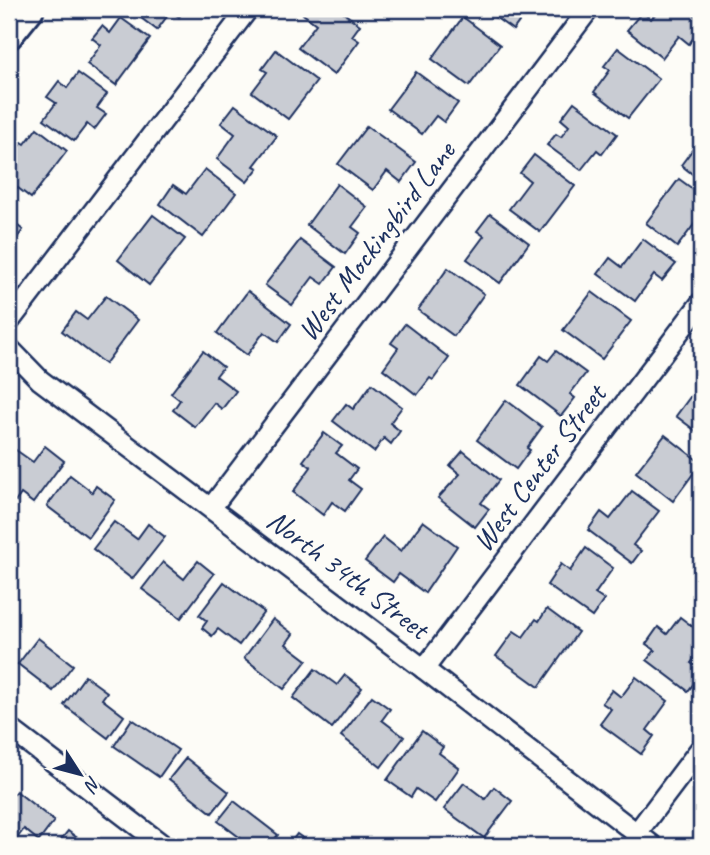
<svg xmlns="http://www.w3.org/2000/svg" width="710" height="855" viewBox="0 0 710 855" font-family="Caveat,sans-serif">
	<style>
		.building { fill: #c9ccd3; stroke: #1b2f5e; stroke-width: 2 }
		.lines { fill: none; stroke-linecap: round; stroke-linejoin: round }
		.minor-casing { stroke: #1b2f5e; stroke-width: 24 }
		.secondary-casing { stroke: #1b2f5e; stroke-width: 32 }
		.minor { stroke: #fdfcf7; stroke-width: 19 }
		.secondary { stroke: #fdfcf7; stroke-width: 26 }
		.labels { text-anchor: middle; stroke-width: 7; stroke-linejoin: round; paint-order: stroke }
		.street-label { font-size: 30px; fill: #1b2f5e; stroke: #fdfcf7 }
	</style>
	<rect width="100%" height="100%" fill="#fdfcf7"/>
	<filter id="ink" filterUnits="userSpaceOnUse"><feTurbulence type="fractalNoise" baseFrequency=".0143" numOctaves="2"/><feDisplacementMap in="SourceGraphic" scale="14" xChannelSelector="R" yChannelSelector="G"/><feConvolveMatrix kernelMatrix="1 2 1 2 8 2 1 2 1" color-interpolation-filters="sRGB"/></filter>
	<g filter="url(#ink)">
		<g class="building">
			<polygon points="129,9 185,9 179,17 171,11 157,30"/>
			<polygon points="307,9 338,9 360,25 352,36 359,41 334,75 298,48 316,24 303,14"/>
			<polygon points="484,9 523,9 527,11 513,30"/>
			<polygon points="660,9 687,9 701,20 701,27 689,44 679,36 662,58 627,30 642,12 651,19"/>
			<polygon points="463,17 500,45 469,86 432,59"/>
			<polygon points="121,18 150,39 116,85 87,64 101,45 92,38 102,26 110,33"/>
			<polygon points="618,48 659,79 628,118 594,92 610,70 604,66"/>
			<polygon points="276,50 317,81 288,119 252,92 267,72 262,69"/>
			<polygon points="416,72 458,103 444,122 436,116 422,134 388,109"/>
			<polygon points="78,73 107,94 97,108 106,114 94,130 87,124 74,141 44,119 56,103 47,97 59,81 67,88"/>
			<polygon points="574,102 617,134 602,154 597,150 581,170 547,145 556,134 561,137 569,126 561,119"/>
			<polygon points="235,105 277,136 254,166 258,168 247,182 217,159 235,134 221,123"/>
			<polygon points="367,126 416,162 401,182 387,171 373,190 338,164"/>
			<polygon points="37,128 67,151 31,198 9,181 9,159 22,142 25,144"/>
			<polygon points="693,149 701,156 701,181 681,165"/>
			<polygon points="534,155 575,186 540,232 509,209 530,181 520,173"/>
			<polygon points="205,169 236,193 203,237 160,204 173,185 186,194"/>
			<polygon points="679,179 701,195 701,226 696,222 677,247 646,223"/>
			<polygon points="337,184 367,207 352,227 360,233 345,254 307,225"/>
			<polygon points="490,214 529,243 500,283 467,259 484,236 477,231"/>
			<polygon points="153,215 185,239 149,285 118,260"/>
			<polygon points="9,219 23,230 9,248"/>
			<polygon points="643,239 676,264 662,281 654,275 635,301 598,274 610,258 622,267"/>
			<polygon points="300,240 336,267 323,284 313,277 292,305 265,285"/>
			<polygon points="448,268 484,294 454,336 418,310"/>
			<polygon points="248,291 291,324 278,342 264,332 247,355 217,333"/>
			<polygon points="592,292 631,321 602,359 563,330"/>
			<polygon points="106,296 138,320 105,364 62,331 76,312 87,320"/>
			<polygon points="405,324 449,358 433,380 430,378 417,395 383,369 398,348 391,343"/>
			<polygon points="203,351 223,367 216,376 236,391 222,409 214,403 195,427 173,410 180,400 171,393"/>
			<polygon points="556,351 586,373 570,394 575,398 561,416 520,385 541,356 548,361"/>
			<polygon points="701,382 701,435 676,416"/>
			<polygon points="372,384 402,407 390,423 400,431 391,444 384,438 374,452 333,421 346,404 353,409"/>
			<polygon points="506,400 542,427 527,448 530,450 516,469 477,440"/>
			<polygon points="324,433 342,446 336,453 357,469 349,480 361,489 345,511 332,502 323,515 293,492 311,467 303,461"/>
			<polygon points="665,435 701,463 673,501 636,472"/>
			<polygon points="45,446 64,461 33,503 21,494 16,501 9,495 9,453 13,448 33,462"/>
			<polygon points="463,451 499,480 481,503 489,509 475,527 438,498 460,474 450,466"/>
			<polygon points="70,475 92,492 96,486 115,500 88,537 47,506"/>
			<polygon points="632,491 659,511 633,545 641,551 632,563 588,530 601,512 610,519"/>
			<polygon points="423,521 457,546 425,593 399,574 393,582 365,561 383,537 401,551"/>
			<polygon points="114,522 137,539 148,524 165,537 132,579 93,549"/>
			<polygon points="586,548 613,568 595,594 604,600 592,617 547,585 561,564 570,571"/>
			<polygon points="198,561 214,574 181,618 142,589 163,562 184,579"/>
			<polygon points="224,582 264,612 239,645 218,629 212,636 202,628 207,621 199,615"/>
			<polygon points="547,609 578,632 539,687 496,656 514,631 523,637 536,619 539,621"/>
			<polygon points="680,617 701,633 701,650 691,663 701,670 701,674 688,691 647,660 655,650 646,644 658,627 667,634"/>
			<polygon points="273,619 293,634 286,644 307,660 284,689 244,658"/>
			<polygon points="38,638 73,665 53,691 18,664"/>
			<polygon points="315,669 337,685 345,675 362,688 332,728 293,698"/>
			<polygon points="85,676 107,692 102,699 124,716 108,738 64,705"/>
			<polygon points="636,677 668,701 647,730 654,736 641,754 600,724 611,709 602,703 612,690 621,697"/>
			<polygon points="372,696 390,709 382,720 404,737 381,767 341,736"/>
			<polygon points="132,719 178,750 159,777 114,746"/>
			<polygon points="422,731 443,747 439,753 459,768 435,802 416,789 411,797 387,780"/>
			<polygon points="186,758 229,792 212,813 169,779"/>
			<polygon points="464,783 485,799 494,787 512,801 484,838 444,809"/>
			<polygon points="16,791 54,821 39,841 24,829 15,841 9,837 9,800"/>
			<polygon points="234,801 278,835 269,846 251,846 218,821"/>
			<polygon points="68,831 88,846 56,846"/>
			<polygon points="297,834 314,846 288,846"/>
		</g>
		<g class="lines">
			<g class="minor-casing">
				<g id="minor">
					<polyline points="9,322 248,9"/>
					<polyline points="9,348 40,380 424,669 653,846"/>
					<polyline points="211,508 589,9"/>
					<polyline points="424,669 701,303"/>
					<polyline points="9,728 164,846"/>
					<polyline points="636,834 701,748"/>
				</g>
			</g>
			<g class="secondary-casing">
				<polyline id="secondary" points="9,35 30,9"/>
			</g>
			<use href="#minor" class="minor"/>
			<use href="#secondary" class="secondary"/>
		</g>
	</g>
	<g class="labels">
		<g class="street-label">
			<text transform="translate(376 241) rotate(-53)" y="10">West Mockingbird Lane</text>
			<text transform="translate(539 468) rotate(-53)" y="10">West Center Street</text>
			<text transform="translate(348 574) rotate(37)" y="10">North 34th Street</text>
		</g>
	</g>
	<rect width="710" height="855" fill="none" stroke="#fdfcf7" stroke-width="35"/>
	<rect x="18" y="18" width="675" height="820" fill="none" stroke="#1b2f5e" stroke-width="2.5" filter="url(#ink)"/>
	<g transform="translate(80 774) rotate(126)" stroke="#fdfcf7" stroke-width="5" paint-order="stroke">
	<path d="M0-5L12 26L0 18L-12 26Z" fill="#1b2f5e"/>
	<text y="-10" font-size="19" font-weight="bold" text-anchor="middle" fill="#1b2f5e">N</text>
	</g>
</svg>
